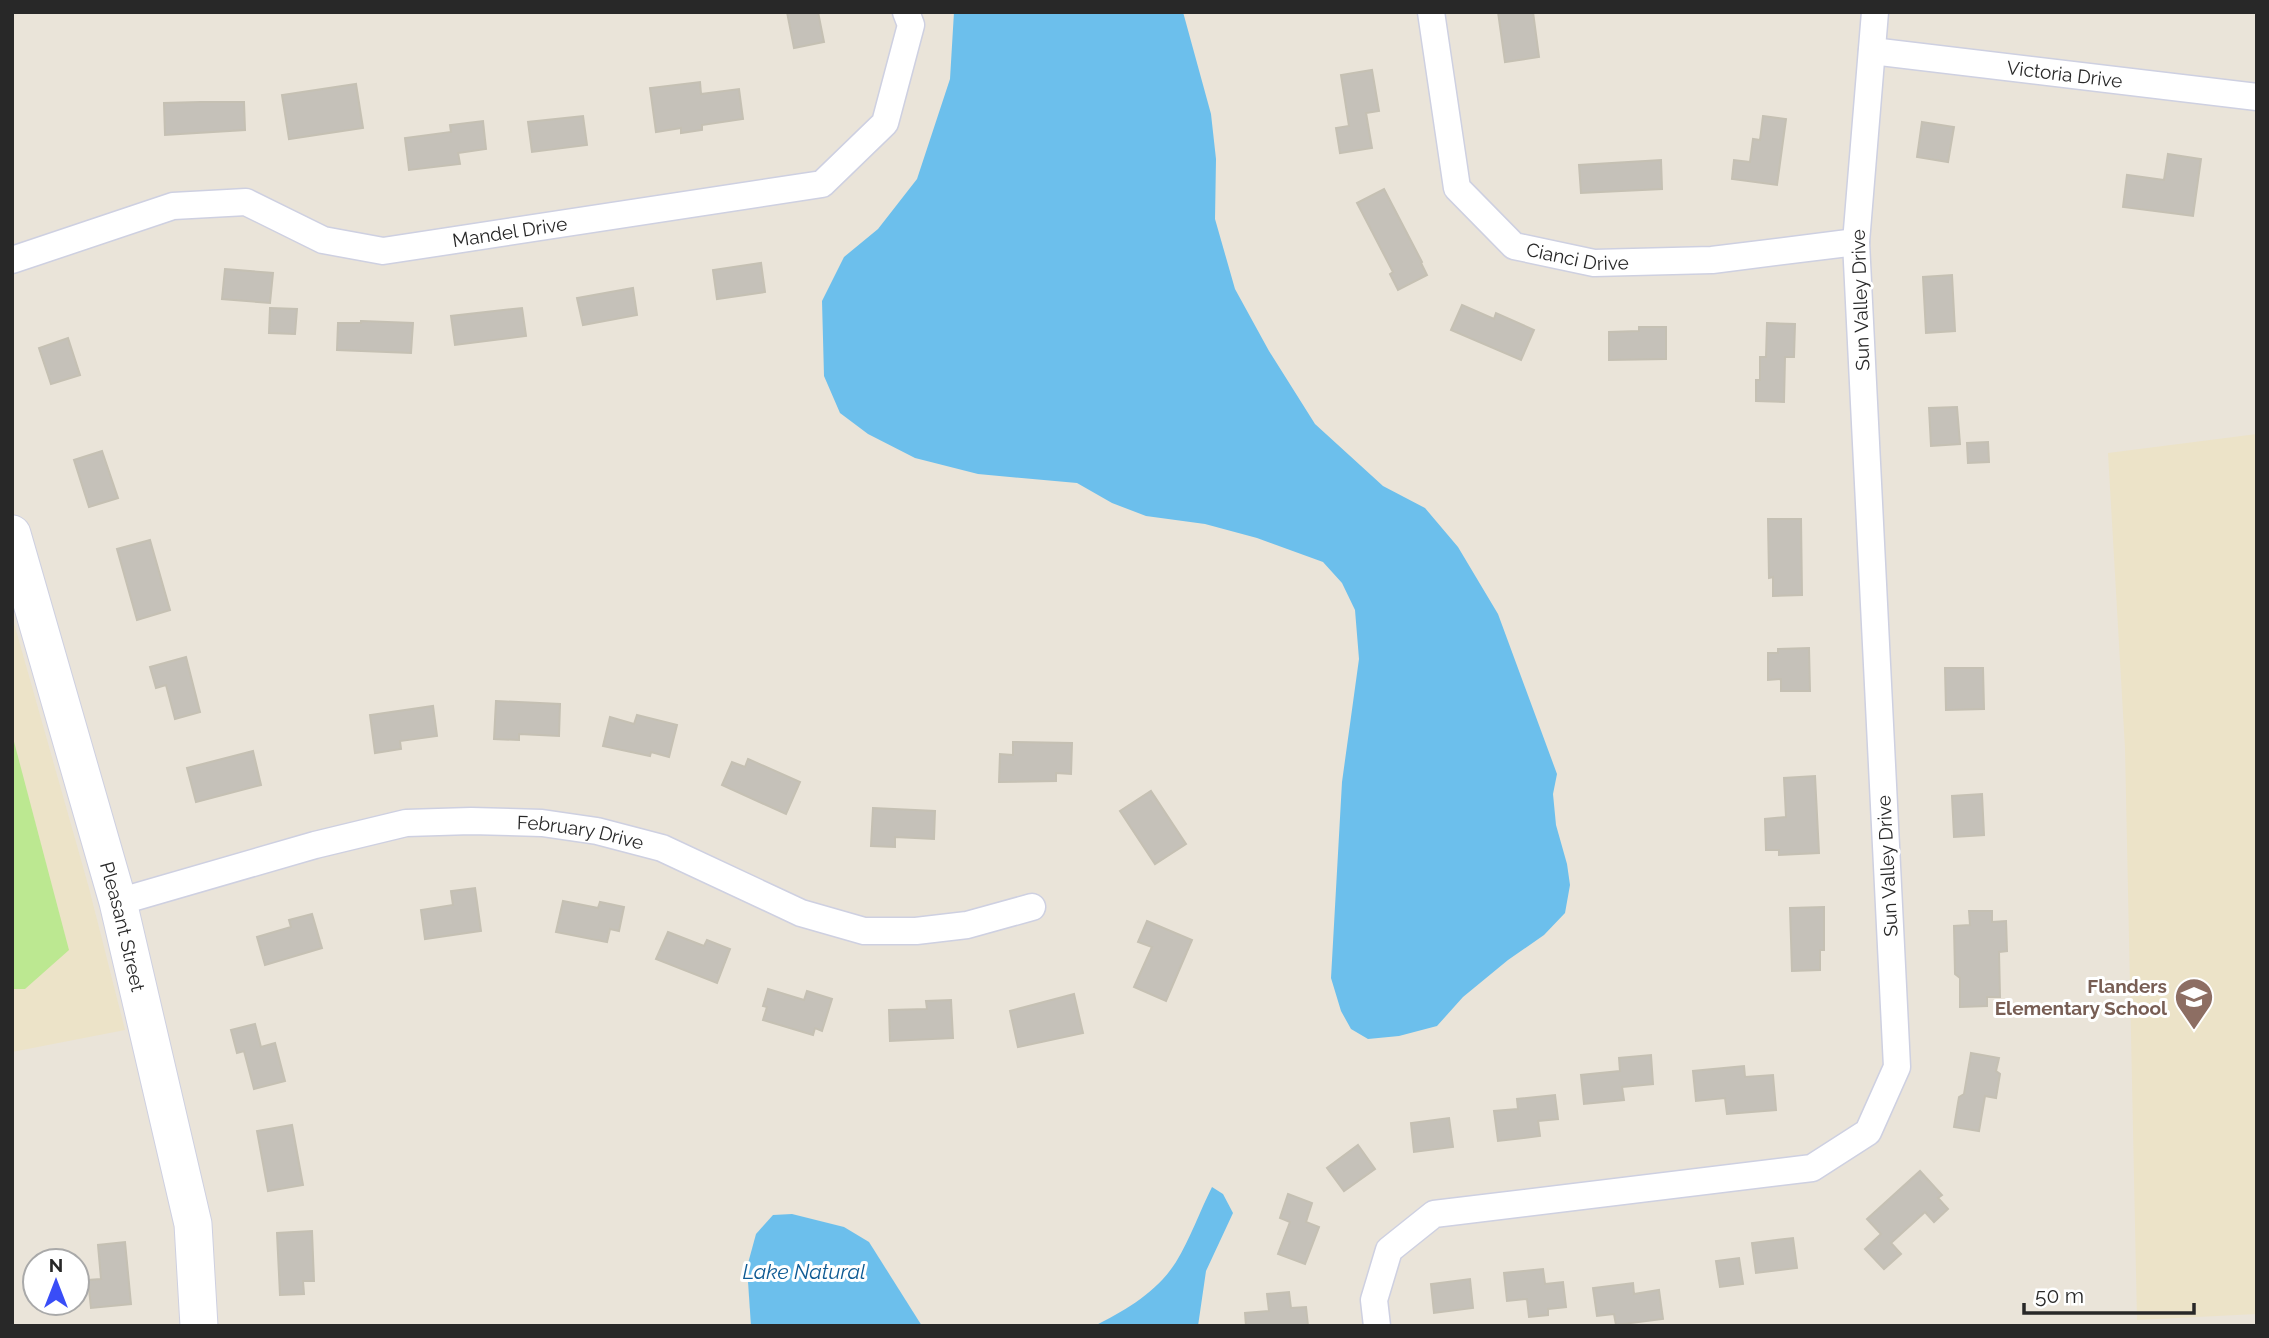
<svg xmlns="http://www.w3.org/2000/svg" width="2269" height="1338" viewBox="0 0 2269 1338" font-family="Raleway,sans-serif">
	<style>
		.education { fill: #ece3c8 }
		.pitch { fill: #bce891 }
		.water { fill: #6cbfec }
		.building { fill: #c5c1b9; stroke: #c5c0b3; stroke-width: 2 }
		.lines { fill: none; stroke-linecap: round; stroke-linejoin: round }
		.street-casing { stroke: #ced0e1; stroke-width: 29 }
		.secondary-casing { stroke: #ced0e1; stroke-width: 39 }
		.street { stroke: #fff; stroke-width: 26 }
		.secondary { stroke: #fff; stroke-width: 37 }
		.labels { text-anchor: middle; stroke-width: 6; stroke-linejoin: round; paint-order: stroke }
		.street-label { font-size: 19px; fill: #282828; stroke: #fff }
		.education-label { font-size: 19px; font-weight: bold; fill: #785e54; stroke: #fff; text-anchor: end }
		.water-label { font-size: 21px; font-style: italic; fill: #0f5b94; stroke: #fff }
	</style>
	<rect width="100%" height="100%" fill="#eae4d9"/>
	<g class="education">
		<polygon points="2257,434 2257,1314 2137,1320 2125,748 2108,453"/>
		<polygon points="12,616 89,888 125,1030 12,1052"/>
	</g>
	<polygon class="pitch" points="12,734 69,950 25,989 12,989"/>
	<g class="water">
		<polygon points="954,12 1183,12 1211,114 1216,159 1215,219 1235,289 1269,351 1315,424 1383,486 1425,508 1458,547 1498,614 1557,774 1553,794 1556,825 1567,864 1570,885 1565,913 1544,935 1508,960 1463,997 1437,1026 1399,1036 1368,1039 1351,1029 1341,1011 1331,978 1342,782 1359,659 1355,610 1342,583 1323,562 1257,538 1205,524 1146,516 1112,503 1077,483 978,474 915,458 868,434 840,413 824,376 822,301 844,257 878,229 917,179 950,79"/>
		<path d="M1212,1187L1223,1194L1233,1213L1206,1271L1198,1326H1094C1125,1311 1157,1292 1176,1262C1190,1239 1200,1211 1212,1187Z"/>
		<polygon points="792,1214 844,1227 869,1242 922,1326 751,1326 747,1267 756,1234 773,1215"/>
	</g>
	<g class="building">
		<polygon points="787,12 818,12 824,42 794,48"/>
		<polygon points="1498,12 1533,12 1539,57 1505,62"/>
		<polygon points="1372,70 1379,111 1366,113 1372,148 1340,153 1336,128 1349,126 1341,75"/>
		<polygon points="700,82 701,94 739,89 743,119 702,125 702,130 681,133 681,128 656,132 650,88"/>
		<polygon points="356,84 363,128 289,139 282,95"/>
		<polygon points="200,102 244,102 245,130 165,135 164,103"/>
		<polygon points="583,116 587,145 532,152 528,122"/>
		<polygon points="1763,116 1786,119 1777,185 1732,179 1734,160 1750,162 1753,139 1760,140"/>
		<polygon points="483,121 486,149 458,153 460,164 409,170 405,138 451,132 450,125"/>
		<polygon points="1922,122 1954,127 1948,162 1917,157"/>
		<polygon points="2168,154 2201,159 2193,216 2123,207 2127,175 2164,180"/>
		<polygon points="1661,160 1662,189 1581,193 1579,165"/>
		<polygon points="1384,189 1422,262 1421,263 1427,275 1398,290 1390,274 1393,272 1357,203"/>
		<polygon points="761,263 765,292 717,299 713,270"/>
		<polygon points="225,269 273,273 270,303 222,299"/>
		<polygon points="1952,275 1955,331 1926,333 1923,277"/>
		<polygon points="633,288 637,315 583,325 577,298"/>
		<polygon points="1462,305 1494,319 1496,313 1534,330 1521,360 1451,330"/>
		<polygon points="270,308 297,309 295,334 269,333"/>
		<polygon points="522,308 526,336 455,345 451,316"/>
		<polygon points="361,321 413,323 411,353 337,350 338,323 361,323"/>
		<polygon points="1767,323 1795,324 1794,357 1785,357 1784,402 1756,401 1756,380 1760,380 1760,357 1766,357"/>
		<polygon points="1639,327 1666,327 1666,359 1609,360 1609,332 1639,331"/>
		<polygon points="68,338 80,375 51,384 39,348"/>
		<polygon points="1957,407 1960,444 1931,446 1929,408"/>
		<polygon points="1988,442 1989,462 1968,463 1967,443"/>
		<polygon points="102,451 118,498 89,507 74,460"/>
		<polygon points="1768,519 1801,519 1802,595 1773,596 1773,577 1769,578"/>
		<polygon points="150,540 170,610 137,620 117,549"/>
		<polygon points="1809,648 1810,691 1781,691 1781,679 1768,680 1768,653 1778,653 1778,649"/>
		<polygon points="186,657 200,712 175,719 166,685 156,688 150,667"/>
		<polygon points="1945,668 1983,668 1984,709 1946,710"/>
		<polygon points="496,701 560,704 559,736 519,734 519,740 494,739"/>
		<polygon points="433,706 437,736 400,741 401,749 375,753 370,715"/>
		<polygon points="637,715 677,725 669,757 651,752 650,756 603,746 610,717 634,724"/>
		<polygon points="1013,742 1072,743 1071,774 1056,773 1056,781 999,782 1000,754 1013,755"/>
		<polygon points="253,751 261,785 196,802 187,768"/>
		<polygon points="748,759 800,782 786,814 722,785 732,762 745,767"/>
		<polygon points="1815,776 1819,853 1779,855 1779,850 1766,850 1765,819 1786,817 1784,778"/>
		<polygon points="1151,791 1186,844 1155,864 1120,811"/>
		<polygon points="1982,794 1984,835 1954,837 1952,796"/>
		<polygon points="873,808 935,811 934,839 895,837 895,847 871,846"/>
		<polygon points="475,888 481,931 425,939 421,910 453,905 451,891"/>
		<polygon points="563,901 598,908 600,902 624,907 619,931 610,929 607,942 556,932"/>
		<polygon points="1824,907 1824,950 1820,950 1820,970 1792,971 1790,908"/>
		<polygon points="1969,911 1992,911 1992,922 2006,921 2007,951 1999,952 2000,997 1987,997 1987,1006 1960,1007 1960,978 1955,974 1954,926 1970,925"/>
		<polygon points="312,914 322,948 265,965 257,937 291,927 289,920"/>
		<polygon points="1147,921 1192,940 1166,1001 1134,987 1152,947 1138,942"/>
		<polygon points="668,932 704,946 707,940 730,949 717,983 656,959"/>
		<polygon points="768,989 804,1000 807,991 832,999 822,1031 815,1028 813,1035 763,1020 767,1007 763,1006"/>
		<polygon points="1074,994 1083,1033 1018,1047 1010,1011"/>
		<polygon points="951,1000 953,1038 890,1041 889,1010 927,1009 926,1001"/>
		<polygon points="255,1024 261,1047 275,1043 285,1081 254,1089 244,1051 237,1053 231,1030"/>
		<polygon points="1971,1053 1999,1058 1996,1071 2000,1074 1996,1098 1985,1096 1979,1131 1954,1127 1959,1097 1964,1094"/>
		<polygon points="1651,1055 1653,1084 1622,1087 1624,1100 1584,1104 1581,1075 1620,1071 1619,1058"/>
		<polygon points="1744,1066 1745,1077 1773,1075 1776,1110 1727,1114 1725,1098 1696,1101 1693,1071"/>
		<polygon points="1555,1095 1558,1119 1538,1121 1540,1136 1498,1141 1494,1111 1518,1109 1517,1099"/>
		<polygon points="1449,1118 1453,1147 1414,1152 1411,1123"/>
		<polygon points="292,1125 303,1185 268,1191 257,1131"/>
		<polygon points="1358,1145 1375,1169 1344,1191 1327,1168"/>
		<polygon points="1920,1171 1942,1195 1938,1198 1948,1209 1934,1222 1925,1212 1891,1243 1901,1254 1884,1269 1865,1249 1881,1234 1867,1219"/>
		<polygon points="1288,1194 1312,1203 1306,1222 1319,1227 1305,1264 1278,1254 1290,1222 1280,1218"/>
		<polygon points="312,1231 314,1281 303,1281 304,1294 280,1295 277,1233"/>
		<polygon points="1793,1238 1797,1268 1756,1273 1752,1243"/>
		<polygon points="125,1242 131,1304 91,1308 88,1280 101,1279 98,1245"/>
		<polygon points="1739,1258 1743,1284 1720,1287 1716,1261"/>
		<polygon points="1543,1269 1545,1284 1563,1282 1566,1307 1548,1309 1548,1315 1529,1317 1527,1299 1507,1301 1504,1273"/>
		<polygon points="1470,1279 1473,1308 1434,1313 1431,1284"/>
		<polygon points="1633,1283 1634,1294 1659,1290 1663,1319 1616,1325 1614,1314 1597,1316 1593,1288"/>
		<polygon points="1289,1292 1291,1308 1306,1307 1308,1326 1246,1326 1245,1313 1269,1311 1267,1294"/>
	</g>
	<g class="lines">
		<g class="street-casing">
			<g id="street">
				<path id="s1" d="M1431,12L1457,188L1514,246L1594,263L1712,260L1856,242"/>
				<path id="s2" d="M1872,51L2257,97"/>
				<path id="s3" d="M12,260L173,206L246,202L323,240L383,251L822,184L885,123L911,25L906,12"/>
				<path id="s4" d="M118,902L315,845L406,823L471,821L542,823L597,831L662,848L801,913L864,931H916L967,925L1032,907"/>
				<polyline points="1377,1326 1374,1300 1389,1250 1434,1214 1812,1168 1868,1132 1897,1067 1856,242 1875,12"/>
			</g>
		</g>
		<g class="secondary-casing">
			<g id="secondary">
				<path id="s5" d="M12,534L118,902L193,1224L199,1326"/>
			</g>
		</g>
		<use href="#street" class="street"/>
		<use href="#secondary" class="secondary"/>
	</g>
	<defs>
		<g id="school-pin" transform="scale(2.0125)"><path d="M0 17L-7.5 6A9.5 9.5 0 1 1 7.5 6Z" fill="#8d6e63" stroke="#fff"/><path d="M0-5L7-2L0 1L-7-2ZM-4 1L0 2.5L4 1V4Q0 6-4 4Z" fill="#fff"/></g>
	</defs>
	<g fill-rule="evenodd">
		<use href="#school-pin" x="2194" y="997"/>
	</g>
	<g class="labels">
		<g class="street-label">
			<text dy="7" stroke="none"><textPath href="#s2" startOffset="194">Victoria Drive</textPath></text>
			<text dy="7" stroke="none"><textPath href="#s3" startOffset="518">Mandel Drive</textPath></text>
			<text dy="7" stroke="none"><textPath href="#s1" startOffset="324">Cianci Drive</textPath></text>
			<text transform="translate(1860 300) rotate(-92)" y="7">Sun Valley Drive</text>
			<text dy="7" stroke="none"><textPath href="#s4" startOffset="474">February Drive</textPath></text>
			<text transform="translate(1887 866) rotate(-93)" y="7">Sun Valley Drive</text>
			<text dy="7" stroke="none"><textPath href="#s5" startOffset="408">Pleasant Street</textPath></text>
		</g>
		<g class="education-label">
			<text x="2167" y="993">Flanders<tspan x="2167" dy="22">Elementary School</tspan></text>
		</g>
		<g class="water-label">
			<text x="804" y="1279">Lake Natural</text>
		</g>
	</g>
	<rect width="2269" height="1338" fill="none" stroke="#282828" stroke-width="28"/>
	<g transform="translate(56 1282)"><circle r="33" fill="#ffffff" stroke="#a9a9a9" stroke-width="2"/>
	<path d="M0-5L12 26L0 18L-12 26Z" fill="#394df7"/>
	<text y="-10" font-size="19" font-weight="bold" text-anchor="middle" fill="#282828">N</text>
	</g>
	<path d="M2024 1303v10h170v-10" fill="none" stroke="#282828" stroke-width="3.5"/>
	<text x="2035" y="1303" font-size="21" fill="#282828" stroke="#ffffff" stroke-width="5" paint-order="stroke">50 m</text>
</svg>
